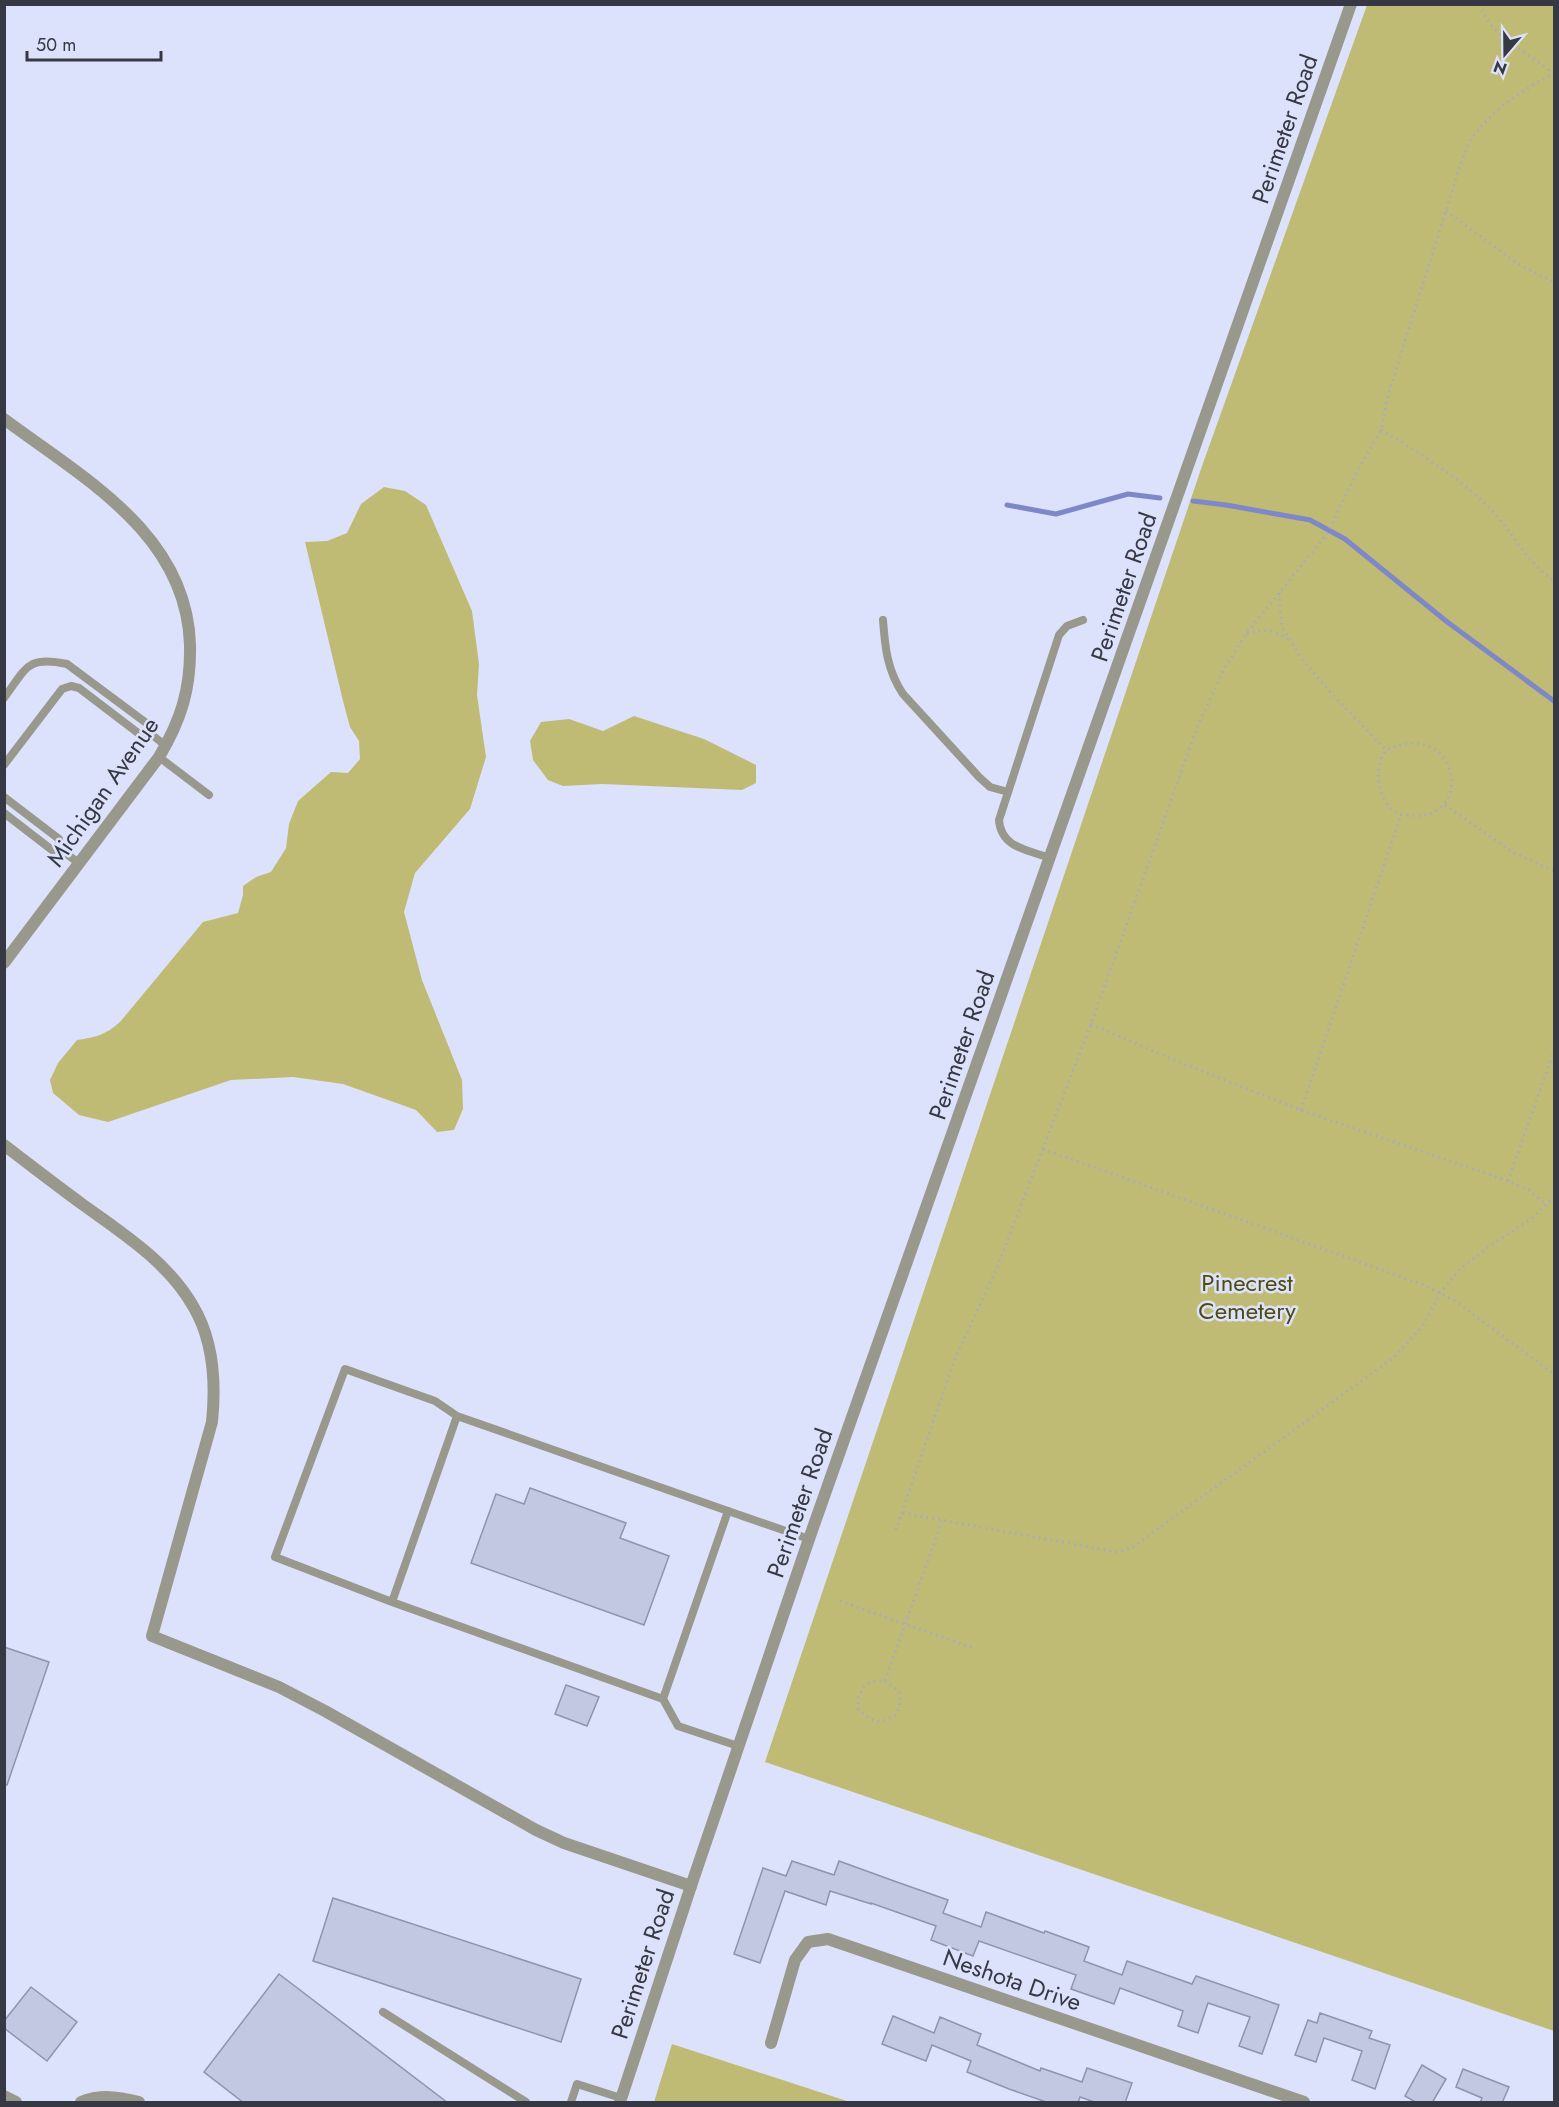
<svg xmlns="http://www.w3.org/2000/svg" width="1559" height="2107" viewBox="0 0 1559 2107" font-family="Jost,sans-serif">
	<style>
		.green { fill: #c0bb74 }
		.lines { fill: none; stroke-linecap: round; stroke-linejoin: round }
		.stream { stroke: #7e87c7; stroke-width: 5 }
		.building { fill: #c3c8e2; stroke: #8f93ab; stroke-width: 1.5 }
		.path { stroke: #a6aabf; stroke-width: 3; stroke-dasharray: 1.5 4.5; stroke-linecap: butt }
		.service { stroke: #99988d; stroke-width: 8 }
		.minor { stroke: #99988d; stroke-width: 12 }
		.labels { text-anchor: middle; stroke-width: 5; stroke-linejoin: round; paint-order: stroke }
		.street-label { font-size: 24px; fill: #363843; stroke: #dde2fc }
		.park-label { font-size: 24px; fill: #504b11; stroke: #dde2fc }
	</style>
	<rect width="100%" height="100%" fill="#dde2fc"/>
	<g class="green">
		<polygon points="1367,5 1554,5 1554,2031 765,1762 1202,466"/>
		<path d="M384,487L405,491L426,505L472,611L479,664L477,695L486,757L470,809L415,873L404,912L422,980L462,1080L463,1109L454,1130L437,1132L416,1110L343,1084L293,1077L231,1080L108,1122L79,1115L53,1093L50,1080L58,1063L77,1040C97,1037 105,1035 120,1022L203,922L238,913L243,895V886L256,877L271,872L286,848L289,824L298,801L331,772L348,773L360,759L359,741L350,727L343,701L305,542L327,541L347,533L361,504Z"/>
		<polygon points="634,716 704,739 756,765 756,783 742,790 602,784 563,786 548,780 533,760 530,741 541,722 569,719 603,731"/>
		<polygon points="672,2044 850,2102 654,2102"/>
	</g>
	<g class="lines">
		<g class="stream">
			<polyline points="1193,501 1226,505 1310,520 1345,539 1446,621 1554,701"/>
			<polyline points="1007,505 1056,514 1128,494 1160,498"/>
		</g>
	</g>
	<g class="building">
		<polygon points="530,1488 626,1523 620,1538 669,1556 644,1625 471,1563 496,1494 524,1504"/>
		<polygon points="4,1647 49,1662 7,1785 4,1784"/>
		<polygon points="566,1685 599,1697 587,1726 555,1714"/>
		<polygon points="792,1861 834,1875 839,1861 894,1881 948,1900 943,1913 981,1927 986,1912 1044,1933 1045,1931 1089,1947 1084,1961 1122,1975 1127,1961 1192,1984 1196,1976 1279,2005 1262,2054 1239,2046 1250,2017 1208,2003 1198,2033 1178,2026 1183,2011 1120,1988 1114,2004 1071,1989 1076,1975 979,1941 973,1956 931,1940 936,1926 871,1903 871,1904 830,1891 826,1905 785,1891 760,1963 734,1954 763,1868 786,1876"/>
		<polygon points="333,1898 581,1979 561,2042 313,1961"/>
		<polygon points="279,1974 448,2103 244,2103 204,2072"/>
		<polygon points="31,1987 77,2022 47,2061 4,2028 4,2021"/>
		<polygon points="1320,2013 1372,2031 1369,2038 1390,2045 1375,2089 1352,2080 1362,2051 1324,2038 1316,2062 1295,2055 1308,2020 1317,2023"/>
		<polygon points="893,2016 934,2033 940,2017 981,2034 977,2045 1040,2071 1041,2068 1082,2082 1087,2068 1132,2083 1125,2103 1097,2103 1080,2097 1078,2103 1049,2103 1009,2089 967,2072 971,2061 932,2045 926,2061 882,2044"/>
		<polygon points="1422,2065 1446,2079 1432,2103 1417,2103 1405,2096"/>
		<polygon points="1463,2069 1509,2087 1502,2103 1480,2103 1482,2098 1456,2087"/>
	</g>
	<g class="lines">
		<g class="path">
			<path d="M1480,4C1491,39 1528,51 1553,74"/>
			<polyline points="1446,211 1518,264 1554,282"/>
			<path d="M1381,430C1417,451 1469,484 1496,515C1517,539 1528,563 1554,581"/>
			<path d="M1279,593L1282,627L1302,659L1331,693L1386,750C1460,715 1479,827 1404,815C1383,812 1374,780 1380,762C1381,758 1384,754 1386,750"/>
			<path d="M1247,634C1263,628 1274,630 1288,639"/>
			<polyline points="1445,805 1514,853 1554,871"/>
			<polyline points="1091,1024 1174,1060 1301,1110 1508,1181 1529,1190 1546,1205"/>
			<polyline points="1301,1110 1401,815"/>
			<polyline points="1043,1149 1424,1285 1455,1301 1554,1374"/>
			<polyline points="1508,1181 1554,1051"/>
			<polyline points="903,1513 1117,1552 1133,1547 1393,1358 1423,1326 1440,1293 1460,1269 1490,1246 1532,1218 1554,1197"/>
			<path d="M896,1530L954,1361L996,1270L1091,1024L1198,725L1224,669L1246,634L1323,539L1332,524L1359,468L1381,430L1388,395L1459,169C1463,159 1466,147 1472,138C1492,110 1524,88 1554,74"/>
			<polyline points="840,1601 973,1648"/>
			<path d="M885,1681L899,1691L900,1703L897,1714C880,1725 873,1723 858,1709V1698L865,1685L875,1681H885L942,1521"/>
		</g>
		<g class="service">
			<path d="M883,620C885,647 887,670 903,694L979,777L990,787L1008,792"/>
			<path d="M4,698C26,669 26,655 67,664L149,725L151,734L166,746"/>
			<polyline points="159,757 209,795"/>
			<polyline points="4,765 62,689 71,686 79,688 142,736 151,734"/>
			<polyline points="4,797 59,839 60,849"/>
			<polyline points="4,813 52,850 60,849 80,864"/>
			<path d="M1050,858C1028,850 1001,848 999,820L1059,635L1067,626L1083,620"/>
			<polyline points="728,1511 809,1539"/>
			<polyline points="392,1602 275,1557 345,1369 435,1401 457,1416 728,1511 663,1699 392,1602 457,1416"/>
			<polyline points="663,1699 678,1726 738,1746"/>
			<polyline points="383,2012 526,2102"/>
			<polyline points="571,2102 577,2084 621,2098"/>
		</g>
		<g class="minor">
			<path d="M4,419C83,478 187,534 190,645C191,689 181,720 159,757L4,963"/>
			<path d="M4,1145C30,1165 56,1185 82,1204C122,1233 168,1262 193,1306C214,1341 216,1383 212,1422L152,1636L279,1687L325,1711L536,1830L564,1843L691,1886"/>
			<polyline points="771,2043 795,1960 808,1942 828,1939 1304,2102"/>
			<polyline points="4,2096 16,2102"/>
			<path d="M81,2102C101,2094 119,2097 139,2102"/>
			<polyline points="620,2102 691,1886 809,1539 1351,4"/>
		</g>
	</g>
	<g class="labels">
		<g class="street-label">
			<text transform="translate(1285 129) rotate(-71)" y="8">Perimeter Road</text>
			<text transform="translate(1124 587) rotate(-71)" y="8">Perimeter Road</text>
			<text transform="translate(103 792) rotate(-55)" y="8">Michigan Avenue</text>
			<text transform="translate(962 1045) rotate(-71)" y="8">Perimeter Road</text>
			<text transform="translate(800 1503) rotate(-71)" y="8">Perimeter Road</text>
			<text transform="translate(643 1964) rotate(-72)" y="8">Perimeter Road</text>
			<text transform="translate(1012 1980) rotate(19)" y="8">Neshota Drive</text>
		</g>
		<g class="park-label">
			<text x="1247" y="1291">Pinecrest<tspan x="1247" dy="28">Cemetery</tspan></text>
		</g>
	</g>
	<rect width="1559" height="2107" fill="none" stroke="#363843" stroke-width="12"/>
	<g transform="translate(1505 54) rotate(200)" stroke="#dde2fc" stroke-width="4.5" paint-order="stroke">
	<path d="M0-4.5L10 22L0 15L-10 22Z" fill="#363843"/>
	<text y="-9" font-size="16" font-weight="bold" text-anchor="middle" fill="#363843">N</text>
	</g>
	<path d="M27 51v9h134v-9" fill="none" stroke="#363843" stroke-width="3"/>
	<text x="36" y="51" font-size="18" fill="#363843" stroke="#dde2fc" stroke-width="4.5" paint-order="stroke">50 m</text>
</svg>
